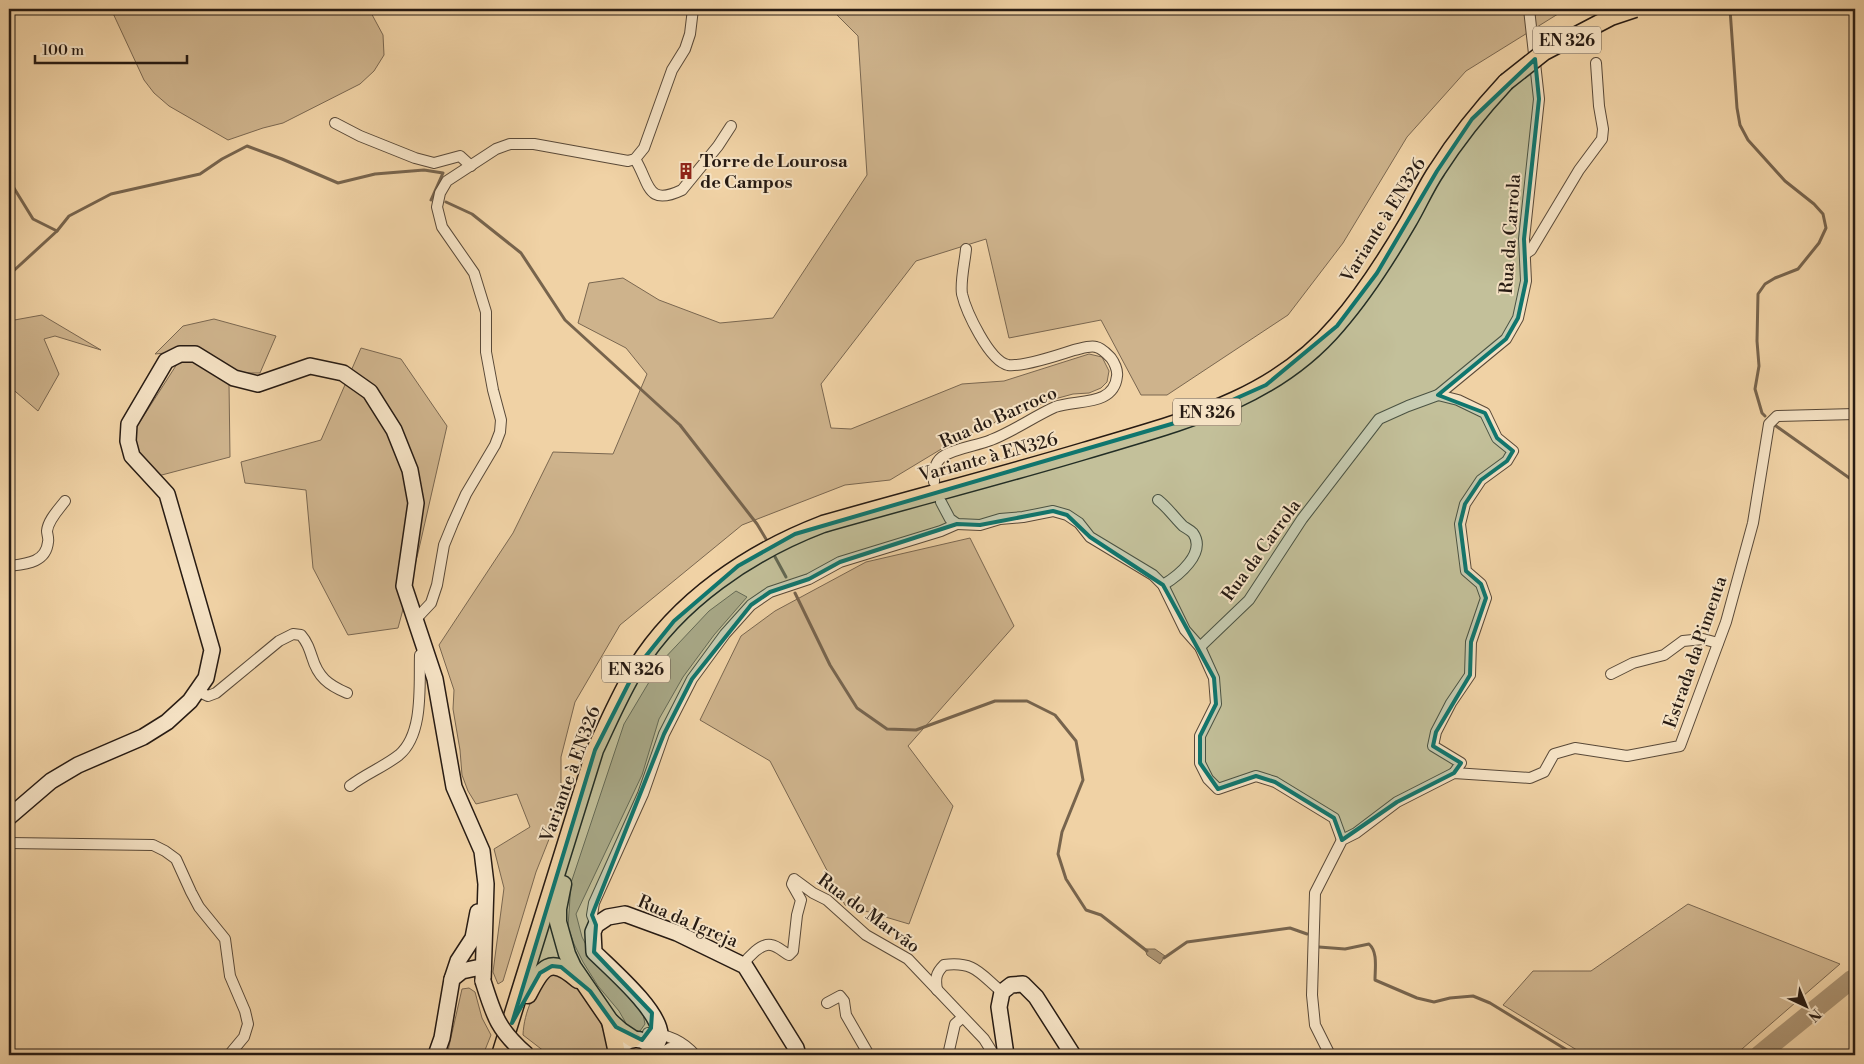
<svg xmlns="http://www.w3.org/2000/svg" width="1864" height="1064" viewBox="0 0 1864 1064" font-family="'Libre Bodoni',serif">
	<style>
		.green { fill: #ceb38c; stroke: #7a6750 }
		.water { fill: #ac9473; stroke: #77644d }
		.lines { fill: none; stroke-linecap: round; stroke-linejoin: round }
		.stream { stroke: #77644d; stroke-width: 3 }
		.river { stroke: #ac9473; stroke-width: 19 }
		.street-casing { stroke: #594938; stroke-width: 12 }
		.secondary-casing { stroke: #271b13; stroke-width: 18 }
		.primary-casing { stroke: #271b13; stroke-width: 19 }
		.street { stroke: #f5e2c4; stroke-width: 10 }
		.secondary { stroke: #f5e2c4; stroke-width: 15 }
		.primary { stroke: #f0d2a5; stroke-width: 16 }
		.secondary-bridge-casing { stroke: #271b13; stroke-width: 18; stroke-linecap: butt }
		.primary-bridge-casing { stroke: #271b13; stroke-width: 19; stroke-linecap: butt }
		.secondary-bridge { stroke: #f5e2c4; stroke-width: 15 }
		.primary-bridge { stroke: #f0d2a5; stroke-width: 16 }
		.marked { fill: #0f766e; fill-opacity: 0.2; stroke: #0f766e; stroke-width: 4; stroke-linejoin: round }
		.labels { text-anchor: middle; stroke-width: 4; stroke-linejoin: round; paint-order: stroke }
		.shield { fill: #f5e2c4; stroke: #655748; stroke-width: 1 }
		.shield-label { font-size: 16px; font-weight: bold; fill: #271b13 }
		.poi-label { font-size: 18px; font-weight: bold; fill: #271b13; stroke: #f5e2c4; text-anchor: start }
		.street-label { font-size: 18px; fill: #271b13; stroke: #f5e2c4 }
	</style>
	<rect width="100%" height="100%" fill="#f0d2a5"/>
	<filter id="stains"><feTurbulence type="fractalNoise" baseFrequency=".004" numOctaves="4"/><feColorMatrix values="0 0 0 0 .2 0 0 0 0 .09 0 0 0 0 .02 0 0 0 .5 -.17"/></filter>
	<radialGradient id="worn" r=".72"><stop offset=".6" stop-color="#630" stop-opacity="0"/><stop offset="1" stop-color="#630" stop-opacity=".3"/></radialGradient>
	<g class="green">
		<polygon points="111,9 369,9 383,35 384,55 374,71 360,84 283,123 263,128 228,140 169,106 154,93 144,80"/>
		<polygon points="831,9 1566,9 1466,71 1407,137 1343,243 1288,315 1167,395 1141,395 1101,320 1009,338 986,239 916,261 821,384 831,428 851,429 962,384 1004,381 1089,354 1102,357 1109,371 1107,382 1101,388 1089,393 1073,394 1051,400 981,428 948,445 890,480 845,485 742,525 620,625 575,702 561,757 561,809 536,872 503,981 498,984 493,972 504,888 494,849 530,827 517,794 476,804 468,791 462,775 460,750 453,709 454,690 439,645 513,533 553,452 613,454 647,374 626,348 578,323 589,283 623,278 659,300 720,323 773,318 867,175 858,36"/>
		<polygon points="42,315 101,350 55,336 44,339 59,374 38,411 9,386 9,321"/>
		<polygon points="214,319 276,336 260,373 236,373 199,350 155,354 183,326"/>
		<polygon points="361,348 401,359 447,426 418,553 398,628 348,635 313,568 306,490 245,483 241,462 321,440"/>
		<polygon points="194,359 229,383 230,457 158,476 134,447 134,431 177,364"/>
		<polygon points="970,538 1014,626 908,746 953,806 909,924 845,905 770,761 700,720 741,636 775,611 866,562"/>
		<polygon points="736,591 747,597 714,635 683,677 659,719 642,775 576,914 582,937 592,956 643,1014 645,1024 640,1031 631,1032 619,1011 598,986 583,962 574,944 568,927 571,883 624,724 661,662 709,611"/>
		<polygon points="1688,904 1840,964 1735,1055 1585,1055 1503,1005 1533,971 1591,971"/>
		<path d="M550,972C556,975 566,977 571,982C593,1000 606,1028 608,1055H549L523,1035C524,1011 535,989 550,972Z"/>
		<polygon points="469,988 475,992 482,1018 491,1035 483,1055 447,1055 462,989"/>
	</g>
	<polygon class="water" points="1145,949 1155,949 1165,956 1160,964 1147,955"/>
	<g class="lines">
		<g class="stream">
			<polyline points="1730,9 1737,108 1740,125 1748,140 1785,181 1814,204 1823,214 1826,228 1819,243 1798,269 1775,278 1765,284 1758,294 1757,341 1759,366 1755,389 1762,413 1765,416"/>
			<polyline points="9,180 33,219 57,231"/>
			<polyline points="446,202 472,214 521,253 565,320 680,425 757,524 766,539"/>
			<polyline points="9,275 57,231 69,216 111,194 200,174 222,159 247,146 282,159 338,183 375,174 424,170 443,173 431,200"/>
			<polyline points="1776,426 1855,482"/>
			<polyline points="774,555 786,577"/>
			<polyline points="795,593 830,665 857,708 887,729 916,730 995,701 1027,701 1055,715 1076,741 1083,780 1062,832 1058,854 1066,879 1086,910 1101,915 1147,951"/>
			<path d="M1319,947L1345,949L1369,944C1378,952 1375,968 1375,980L1417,998L1434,1002L1450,998L1473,996L1490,1003L1575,1055"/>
			<polyline points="1164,958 1187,942 1290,928 1307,934"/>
		</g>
		<polyline class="river" points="1759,1055 1851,980 1855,978"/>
		<g class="street-casing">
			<g id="street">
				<polyline points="335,123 360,136 415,158 434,163 460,156 471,166"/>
				<path d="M635,159C650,183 646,207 682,190L718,146L731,126"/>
				<polyline points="1525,254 1531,250 1579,170 1602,139 1603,129 1599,106 1596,63"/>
				<polyline points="1438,395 1458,400 1485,413 1497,438 1513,451 1507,461 1481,480 1465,504 1460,524 1466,571 1481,584 1486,598 1471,642 1470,675 1451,703 1436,732 1433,746 1461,763 1454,773"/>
				<path d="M934,482C934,473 934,463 942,457C954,448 977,446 991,440C1014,431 1033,417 1055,407C1076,399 1114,407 1117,376C1118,370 1114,362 1111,358C1107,354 1102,348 1096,347C1090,345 1080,349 1074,350C1059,355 1022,367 1008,365C989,361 966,311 962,294C960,282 965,261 966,249"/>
				<path d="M1158,500C1168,508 1174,517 1183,526C1186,528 1190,530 1193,533C1207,553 1178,576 1163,585"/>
				<polyline points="941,502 950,519 957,524 980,525 1000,519 1023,517 1053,511 1067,515 1079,523 1090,537 1153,575 1163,585 1185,630 1200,647 1214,678 1216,704 1200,736 1200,763 1208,779 1218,789 1256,776 1275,782 1334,818 1342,840"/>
				<path d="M9,566C25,564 46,563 48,542C49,539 47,534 47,531C48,520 59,509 65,501"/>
				<polyline points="415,620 431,603 437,585 444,545 453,523 466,494 495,445 500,432 501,420 493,390 486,352 486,312 474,273 442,227 437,207 440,193 447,181 496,149 510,144 534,144 628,161 635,159 644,148 672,70 685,49 690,34 693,9"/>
				<polyline points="1200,647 1249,600 1302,519 1379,419 1408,406 1438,395 1506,339 1518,318 1526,281 1524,239 1539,99 1529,9"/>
				<polyline points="1611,674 1633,663 1664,655 1683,641 1703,639 1718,643"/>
				<path d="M197,691L208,696L216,693L279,641L293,634L301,635C307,642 309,648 312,657C318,677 328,685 347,693"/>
				<path d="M350,786C365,774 384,767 399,755C424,734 419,685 420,655L426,651"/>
				<polyline points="9,843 153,845 165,851 176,859 191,892 199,907 225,939 230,976 245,1011 248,1024 244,1037 229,1055"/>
				<polyline points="596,925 592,915 594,903 643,794 664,734 692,679 725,634 751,605 770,592 809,579 840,562 941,531 957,524"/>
				<path d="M743,965C748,957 761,943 771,945C778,946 783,952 789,955L793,951L797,915L801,900L792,884L794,879L813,893L827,900L866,935L908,959L984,1039L994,1055"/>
				<path d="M937,990C935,978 936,973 944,965C975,961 980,974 1002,992"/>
				<polyline points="827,1003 840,996 844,1001 846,1015 869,1055"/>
				<path d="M648,1033C667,1034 683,1041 695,1055"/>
				<polyline points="658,1055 670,1048 687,1048"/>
				<polyline points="948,1055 955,1024 962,1018"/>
				<polyline points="1330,1055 1315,1025 1312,995 1315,893 1342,840 1356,833 1397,802 1454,773 1530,778 1544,772 1554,754 1575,748 1627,756 1680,746 1726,622 1753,523 1769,424 1777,416 1855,414"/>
			</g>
		</g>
		<g class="secondary-casing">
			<g id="secondary">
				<polyline points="9,817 51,781 78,765 143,737 167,722 190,701 206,678 212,650 167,494 132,456 128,441 129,424 166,361 180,354 195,354 234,378 258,384 310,366 343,373 370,392 394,430 410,470 416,503 404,586 435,679 454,787 482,851 486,884 483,981"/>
				<polyline points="452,979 458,961 473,938 478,912"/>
				<path d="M652,1051C656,1047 660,1039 660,1034C659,1010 611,969 594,952L593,932L596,925L608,917L625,914L677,933L745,966L796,1048L798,1055"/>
				<polyline points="436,1055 442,1038 452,979 462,971 476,968 483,969"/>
				<path d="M616,1055C621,1036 650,1033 653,1055"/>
				<polyline points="1006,1055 999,1007 1002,992 1011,985 1023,984 1036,997 1073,1055"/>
			</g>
		</g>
		<g class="primary-casing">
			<g id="primary">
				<polyline points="563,884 558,909 558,922 567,954 573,967 610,1021 621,1031 633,1039"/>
				<path d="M528,995C542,967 550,955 578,980"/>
				<polyline points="610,1021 617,1053"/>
				<path d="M500,1055L595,750C608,723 620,694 636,668C678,600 750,552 823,524C910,499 997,477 1084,451C1176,423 1272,402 1337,325C1365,293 1387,258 1408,222C1418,205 1426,186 1437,170C1458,137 1480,110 1506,82"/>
			</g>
		</g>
		<use href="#street" class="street"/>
		<use href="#secondary" class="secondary"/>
		<use href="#primary" class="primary"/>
		<g class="secondary-bridge-casing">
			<path id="secondary-bridge" d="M483,981C494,1016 498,1030 527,1055"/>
		</g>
		<g class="primary-bridge-casing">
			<polyline id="primary-bridge" points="1506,82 1544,52 1611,17 1635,9"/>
		</g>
		<use href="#secondary-bridge" class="secondary-bridge"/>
		<use href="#primary-bridge" class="primary-bridge"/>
	</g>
	<path class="marked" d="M1535,59L1539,99L1524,239L1526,281L1518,318L1506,339L1438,395L1485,413L1497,438L1513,451L1507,461L1481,480L1465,504L1460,524L1466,571L1481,584L1486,598L1471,642L1470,675L1436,732L1433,746L1461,763L1454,773L1397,802L1342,840L1334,818L1275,782L1256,776L1218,789L1200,763V736L1216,704L1214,678L1163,585L1090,537L1067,515L1053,511L980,525L957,524L840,562L809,579L770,592L751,605L692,679L664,734L592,915L596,925L594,952L652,1013L651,1028L642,1040L616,1027L590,991L561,967L552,966L540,973L512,1023L595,750L637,667L674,621L738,566L795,534L1192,418L1266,385L1337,326L1377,273L1437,171L1472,119Z"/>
	<defs>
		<g id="building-bare" transform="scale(1.35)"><path d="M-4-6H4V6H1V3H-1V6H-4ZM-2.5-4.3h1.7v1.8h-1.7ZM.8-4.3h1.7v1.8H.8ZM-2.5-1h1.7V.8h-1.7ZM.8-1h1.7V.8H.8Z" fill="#8f2418" stroke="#f5e2c4" stroke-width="2.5" paint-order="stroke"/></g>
	</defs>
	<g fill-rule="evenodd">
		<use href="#building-bare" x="686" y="171"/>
	</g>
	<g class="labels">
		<g class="shield">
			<rect x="1533" y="26.5" width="68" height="27" rx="4"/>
			<rect x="1173" y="398.5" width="68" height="27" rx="4"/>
			<rect x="602" y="655.5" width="68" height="27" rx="4"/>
		</g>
		<g class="shield-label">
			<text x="1567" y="46">EN 326</text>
			<text x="1207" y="418">EN 326</text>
			<text x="636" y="675">EN 326</text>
		</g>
		<g class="poi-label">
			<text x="700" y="167">Torre de Lourosa<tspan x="700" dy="21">de Campos</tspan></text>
		</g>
		<g class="street-label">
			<text transform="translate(1383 220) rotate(-58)" y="6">Variante à EN326</text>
			<text transform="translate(1510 234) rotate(-86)" y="6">Rua da Carrola</text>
			<text transform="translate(998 417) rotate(-24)" y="6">Rua do Barroco</text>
			<text transform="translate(988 457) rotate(-15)" y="6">Variante à EN326</text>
			<text transform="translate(1261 550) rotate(-54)" y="6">Rua da Carrola</text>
			<text transform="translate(1695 652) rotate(-71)" y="6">Estrada da Pimenta</text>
			<text transform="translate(570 774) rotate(-70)" y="6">Variante à EN326</text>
			<text transform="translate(869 913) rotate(36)" y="6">Rua do Marvão</text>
			<text transform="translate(688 921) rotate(23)" y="6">Rua da Igreja</text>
		</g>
	</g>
	<rect width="1864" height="1064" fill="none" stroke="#f0d2a5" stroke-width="30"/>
	<rect x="10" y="10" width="1844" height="1044" fill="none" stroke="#271b13" stroke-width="2.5"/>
	<rect x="15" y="15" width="1834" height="1034" fill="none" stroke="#271b13"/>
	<g transform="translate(1806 1006) rotate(136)" stroke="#f5e2c4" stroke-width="4" paint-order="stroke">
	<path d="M0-4L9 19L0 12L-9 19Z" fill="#271b13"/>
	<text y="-8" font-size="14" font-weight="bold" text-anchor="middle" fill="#271b13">N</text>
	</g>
	<path d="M35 55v8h152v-8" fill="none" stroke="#271b13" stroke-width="2.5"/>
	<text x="42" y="55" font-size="15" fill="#271b13" stroke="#f5e2c4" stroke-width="4" paint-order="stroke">100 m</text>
	<rect width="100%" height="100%" filter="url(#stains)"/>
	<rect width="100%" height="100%" fill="url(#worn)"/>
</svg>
